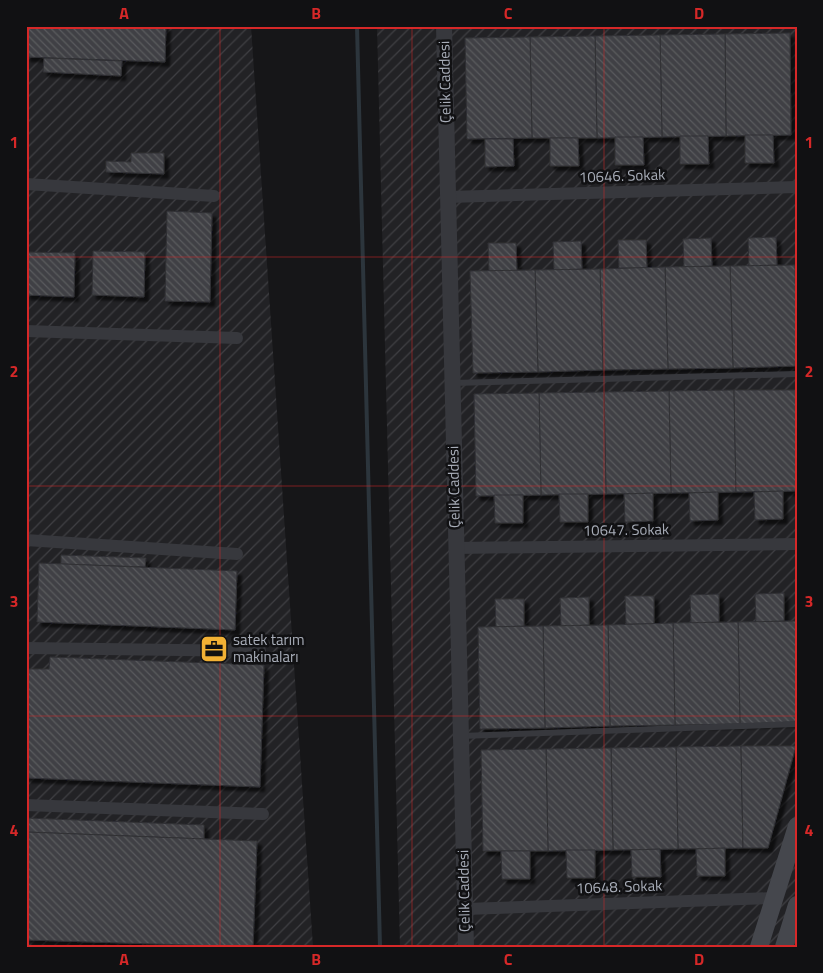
<svg xmlns="http://www.w3.org/2000/svg" width="823" height="973" viewBox="0 0 823 973" font-family="'Titillium Web',sans-serif">
	<style>
		.industrial { fill: url(#industrial-furrows) }
		.lines { fill: none; stroke-linecap: round; stroke-linejoin: round }
		.stream { stroke: #2c353c; stroke-width: 4 }
		.building { fill: url(#building-back-hatch); stroke: #303034; filter: url(#shadow) }
		.service { stroke: #37383d; stroke-width: 6 }
		.minor { stroke: #37383d; stroke-width: 12 }
		.tertiary { stroke: #37383d; stroke-width: 16 }
		.secondary { stroke: #45474d; stroke-width: 18 }
		.grid { fill: none; stroke: #d62828; stroke-width: 1; stroke-opacity: 0.55 }
		.labels { text-anchor: middle; stroke-width: 5; stroke-linejoin: round; paint-order: stroke }
		.street-label { font-size: 15px; fill: #a8adb8; stroke: #111113 }
		.poi-label { font-size: 15px; fill: #a8adb8; stroke: #111113; text-anchor: start }
		.neatline { fill: none; stroke: #d62828; stroke-width: 2 }
		.grid-label { font-size: 16px; text-anchor: middle; font-weight: bold; fill: #d62828 }
	</style>
	<defs>
		<pattern id="industrial-furrows" width="10" height="10" patternUnits="userSpaceOnUse" patternTransform="scale(1.25)"><rect width="10" height="10" fill="#222225"/><path d="M-1 1l2-2M0 10L10 0M9 11l2-2" fill="none" stroke="#3f3f43"/></pattern>
		<pattern id="building-back-hatch" width="6" height="6" patternUnits="userSpaceOnUse" patternTransform="scale(1.25)"><rect width="6" height="6" fill="#404145"/><path d="M-1 5l2 2M0 0l6 6M5-1l2 2" fill="none" stroke="#595a5e"/></pattern>
		<filter id="shadow"><feDropShadow dx="4.5" dy="4.5" stdDeviation="1" flood-color="#0009"/></filter>
	</defs>
	<rect width="100%" height="100%" fill="#161618"/>
	<g class="industrial">
		<polygon points="26,26 251,26 313,947 26,947"/>
		<polygon points="377,26 797,26 797,947 400,947"/>
	</g>
	<g class="lines">
		<polyline class="stream" points="357,26 380,947"/>
	</g>
	<g class="building">
		<polygon points="26,26 166,26 165,62 26,57"/>
		<polygon points="790,33 791,135 726,136 725,34"/>
		<polygon points="725,34 726,136 662,137 660,35"/>
		<polygon points="660,35 662,137 597,138 595,36"/>
		<polygon points="595,36 597,138 532,138 530,37"/>
		<polygon points="530,37 532,138 467,139 465,38"/>
		<polygon points="44,58 122,61 121,76 43,72"/>
		<polygon points="745,135 773,135 774,163 745,163"/>
		<polygon points="680,136 708,136 709,164 680,164"/>
		<polygon points="615,137 643,137 644,165 615,165"/>
		<polygon points="550,138 578,138 579,166 550,166"/>
		<polygon points="485,139 513,139 514,166 485,167"/>
		<polygon points="131,153 164,153 164,174 106,172 106,161 131,162"/>
		<polygon points="167,211 212,213 210,302 165,301"/>
		<polygon points="776,237 777,265 749,266 748,238"/>
		<polygon points="711,238 712,266 684,267 683,239"/>
		<polygon points="618,240 646,240 647,268 619,268"/>
		<polygon points="581,241 582,269 554,270 553,242"/>
		<polygon points="488,243 516,243 517,271 489,271"/>
		<polygon points="93,251 145,252 144,297 92,295"/>
		<polygon points="26,252 75,253 74,297 26,295"/>
		<polygon points="795,265 797,366 733,368 730,266"/>
		<polygon points="730,266 733,368 668,369 665,267"/>
		<polygon points="665,267 668,369 603,370 600,269"/>
		<polygon points="600,269 603,370 538,372 535,270"/>
		<polygon points="535,270 538,372 473,373 470,271"/>
		<polygon points="734,390 736,492 671,493 669,391"/>
		<polygon points="734,390 797,390 797,491 736,492"/>
		<polygon points="669,391 671,493 606,494 604,392"/>
		<polygon points="604,392 606,494 541,495 539,393"/>
		<polygon points="539,393 541,495 476,496 474,394"/>
		<polygon points="783,491 783,519 755,520 754,492"/>
		<polygon points="718,492 718,520 690,521 689,493"/>
		<polygon points="653,493 653,521 625,522 624,494"/>
		<polygon points="559,494 588,494 588,522 560,522"/>
		<polygon points="494,495 523,495 523,523 495,523"/>
		<polygon points="61,555 146,558 145,567 61,564"/>
		<polygon points="39,563 237,571 235,630 37,622"/>
		<polygon points="784,593 784,621 756,622 755,594"/>
		<polygon points="719,594 719,622 691,623 690,595"/>
		<polygon points="625,596 654,596 654,624 626,624"/>
		<polygon points="589,597 589,625 561,626 560,598"/>
		<polygon points="495,599 524,599 524,626 496,627"/>
		<polygon points="797,621 797,722 740,724 738,622"/>
		<polygon points="738,622 740,724 675,725 673,623"/>
		<polygon points="673,623 675,725 610,726 608,625"/>
		<polygon points="608,625 610,726 545,728 543,626"/>
		<polygon points="543,626 545,728 480,729 478,627"/>
		<polygon points="50,657 264,665 260,787 26,778 26,669 49,669"/>
		<polygon points="741,746 743,848 678,849 676,747"/>
		<polygon points="741,746 796,746 768,848 743,848"/>
		<polygon points="676,747 678,849 613,850 611,748"/>
		<polygon points="611,748 613,850 548,851 546,749"/>
		<polygon points="546,749 548,851 483,851 481,750"/>
		<polygon points="26,818 204,825 204,839 26,832"/>
		<polygon points="26,832 257,841 253,947 26,940"/>
		<polygon points="725,848 725,876 697,876 696,849"/>
		<polygon points="660,849 661,877 632,877 631,850"/>
		<polygon points="566,850 595,850 595,878 567,878"/>
		<polygon points="501,851 530,851 530,879 502,879"/>
	</g>
	<g class="lines">
		<g class="service">
			<polyline points="446,27 474,26"/>
			<polyline points="453,383 797,374"/>
			<polyline points="461,736 797,724"/>
		</g>
		<g class="minor">
			<polyline points="26,184 214,196"/>
			<polyline points="448,197 797,187"/>
			<polyline points="26,331 237,338"/>
			<polyline points="26,540 237,554"/>
			<polyline points="455,548 797,544"/>
			<polyline points="26,648 260,651"/>
			<polyline points="26,805 263,814"/>
			<polyline points="465,909 774,898"/>
		</g>
		<polyline class="tertiary" points="444,26 466,947"/>
		<g class="secondary">
			<polyline points="759,947 797,826"/>
			<polyline points="784,947 797,905"/>
		</g>
	</g>
	<path class="grid" d="M220,26V947M412,26V947M604,26V947M26,257H797M26,486H797M26,716H797"/>
	<defs>
		<g id="office-square" transform="scale(1.4375)"><rect x="-9" y="-9" width="18" height="18" rx="4" fill="#f2b134" stroke="#111113"/><path d="M-6-3h4V-5.5h4V-3h4V5H-6ZM-1-4.5V-3h2v-1.5ZM-6 0V1H6V0Z" fill="#111"/></g>
	</defs>
	<g fill-rule="evenodd">
		<use href="#office-square" x="214" y="649"/>
	</g>
	<g class="labels">
		<g class="street-label">
			<text transform="translate(445 82) rotate(-91)" y="5">Çelik Caddesi</text>
			<text transform="translate(622 176) rotate(-2)" y="5">10646. Sokak</text>
			<text transform="translate(454 487) rotate(-91)" y="5">Çelik Caddesi</text>
			<text transform="translate(626 530) rotate(-1)" y="5">10647. Sokak</text>
			<text transform="translate(619 887) rotate(-2)" y="5">10648. Sokak</text>
			<text transform="translate(464 891) rotate(-91)" y="5">Çelik Caddesi</text>
		</g>
		<g class="poi-label">
			<text x="233" y="645">satek tarım<tspan x="233" dy="17">makinaları</tspan></text>
		</g>
	</g>
	<rect width="823" height="973" fill="none" stroke="#111113" stroke-width="55"/>
	<rect x="28" y="28" width="768" height="918" class="neatline"/>
	<g class="grid-label">
		<text x="124" y="19">A</text>
		<text x="316" y="19">B</text>
		<text x="508" y="19">C</text>
		<text x="699" y="19">D</text>
		<text x="14" y="148">1</text>
		<text x="809" y="148">1</text>
		<text x="14" y="377">2</text>
		<text x="809" y="377">2</text>
		<text x="14" y="607">3</text>
		<text x="809" y="607">3</text>
		<text x="14" y="836">4</text>
		<text x="809" y="836">4</text>
		<text x="124" y="965">A</text>
		<text x="316" y="965">B</text>
		<text x="508" y="965">C</text>
		<text x="699" y="965">D</text>
	</g>
</svg>
